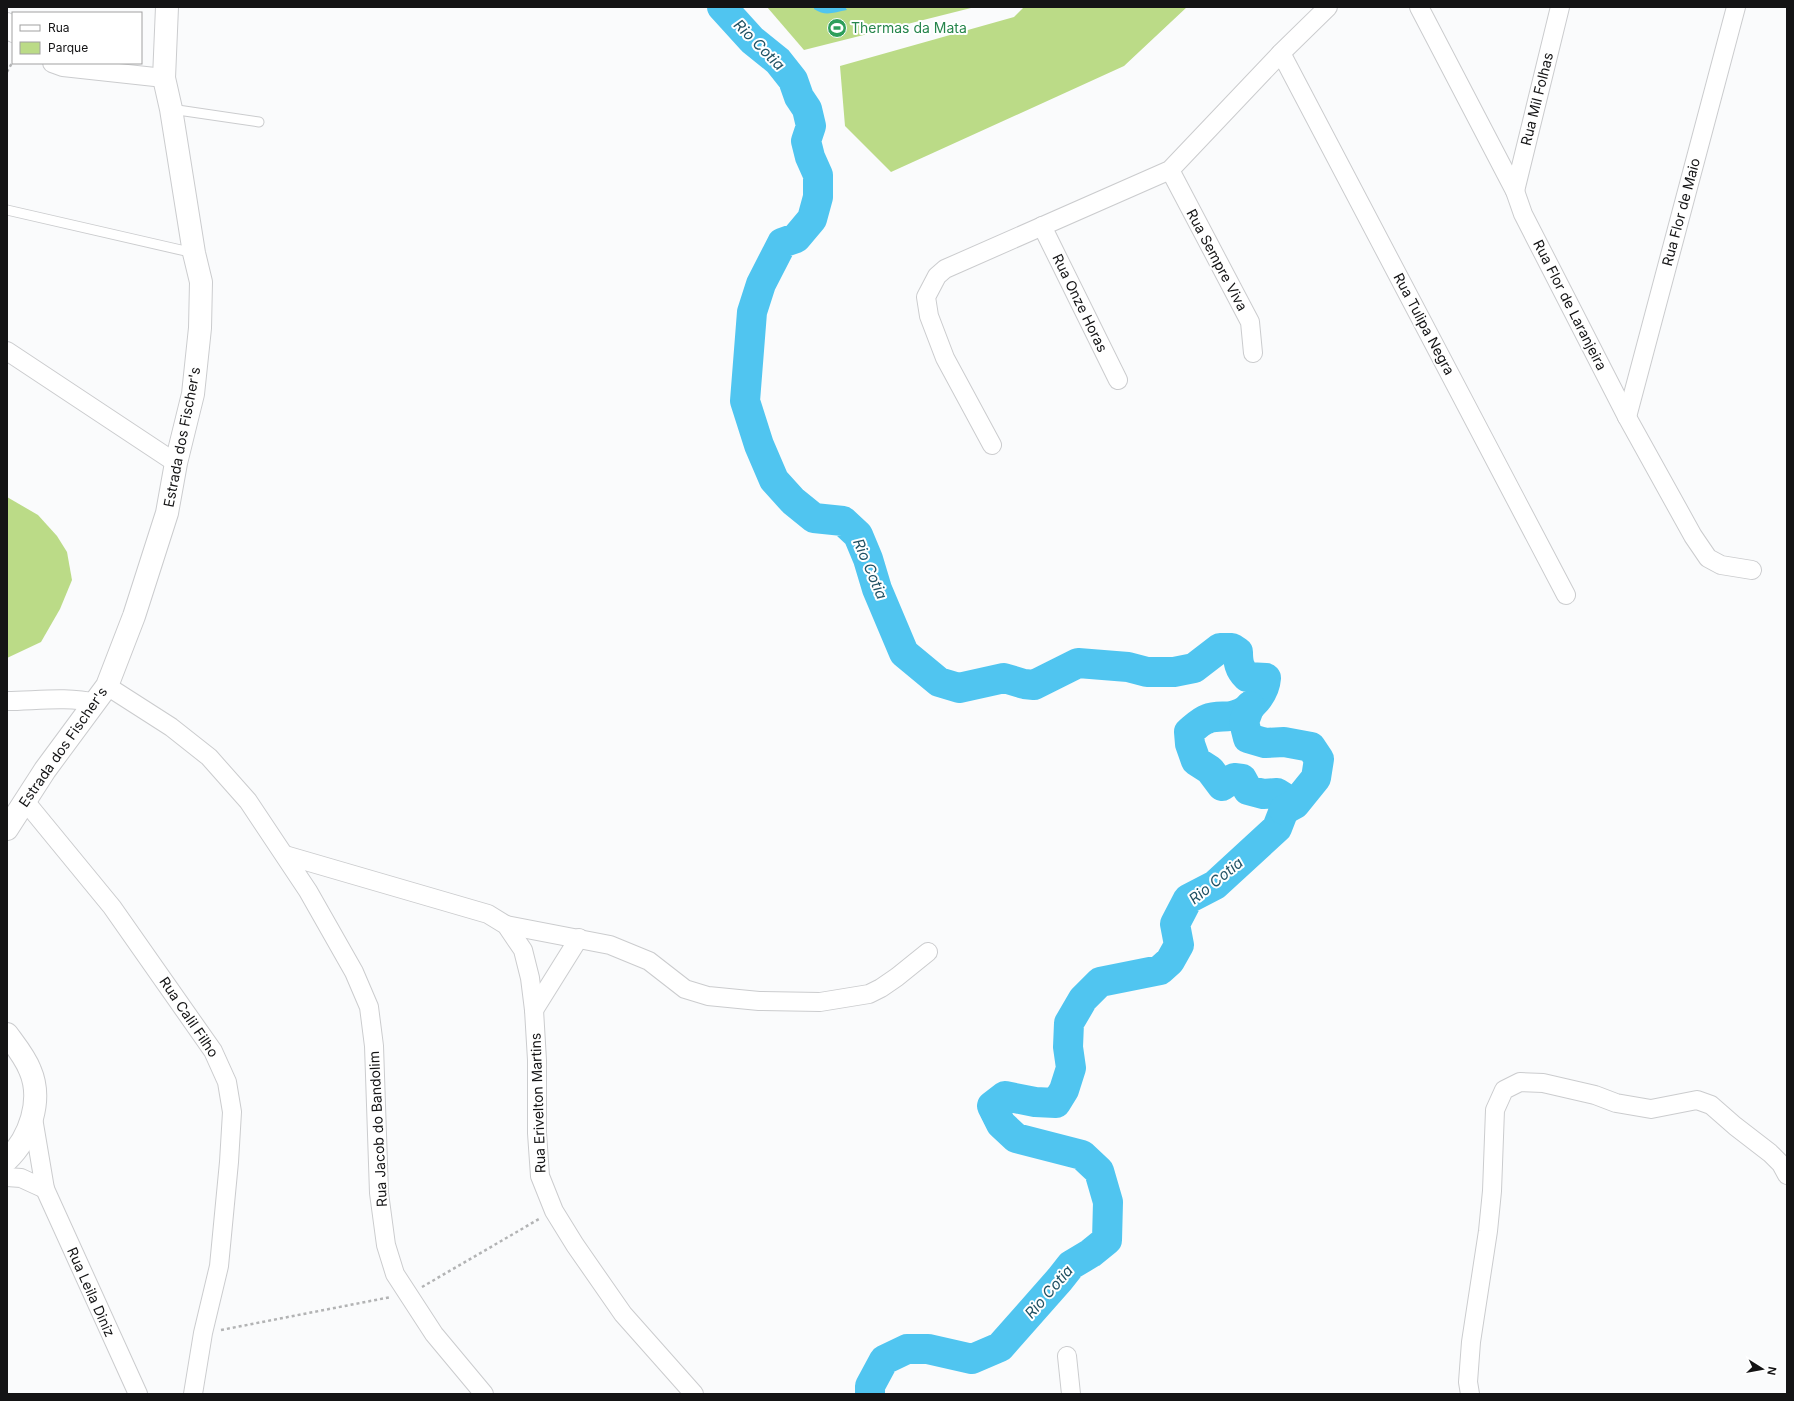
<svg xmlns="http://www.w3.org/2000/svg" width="1794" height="1401" viewBox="0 0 1794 1401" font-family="Inter,sans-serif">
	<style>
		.green { fill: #bbdb87 }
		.water { fill: #50c5f0 }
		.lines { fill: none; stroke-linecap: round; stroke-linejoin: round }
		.river { stroke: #50c5f0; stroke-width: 30 }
		.service-casing { stroke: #cbccce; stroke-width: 11 }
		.minor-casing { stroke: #cbccce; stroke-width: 20 }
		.tertiary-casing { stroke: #cbccce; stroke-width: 24 }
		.path { stroke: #b2b3b4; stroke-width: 2.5; stroke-dasharray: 3 3; stroke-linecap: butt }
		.service { stroke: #fff; stroke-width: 9 }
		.minor { stroke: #fff; stroke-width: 18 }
		.tertiary { stroke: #fff; stroke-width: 22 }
		.labels { text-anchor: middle; stroke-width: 4; stroke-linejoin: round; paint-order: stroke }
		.leisure-label { font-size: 14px; fill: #27864d; stroke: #fff; text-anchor: start }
		.street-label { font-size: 14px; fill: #141415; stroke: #fff }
		.water-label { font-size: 15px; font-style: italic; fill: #215264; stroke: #fff }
	</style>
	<rect width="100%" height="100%" fill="#fafbfc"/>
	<g class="green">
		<polygon points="767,7 975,7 804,50"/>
		<polygon points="1024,7 1187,7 1124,66 891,172 845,126 840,66 1014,17"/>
		<polygon points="7,497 38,515 57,536 67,552 72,580 60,609 41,642 7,658"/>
	</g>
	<path class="water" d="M814,7H845L847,10C834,12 826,17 814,9Z"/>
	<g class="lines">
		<g class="river">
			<path d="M722,7L752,40L778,61L793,80L799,97L807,109L811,126L806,141L810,157L818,175V197L812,219L796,238L782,243L761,284L752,312L745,401L759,445L774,480L793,501L814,518L843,521L858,535L868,559L877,589L904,653L939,682L959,688L1004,678L1024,684L1034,685L1078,663L1128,667L1147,672H1174L1194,668L1220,648H1232L1238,652C1238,662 1239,669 1247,677L1266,678C1265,693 1251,711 1235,715C1227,718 1217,715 1207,719C1201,721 1195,727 1189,732L1190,744L1196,761L1210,770L1222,786L1234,778L1242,779L1248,790L1263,794L1277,793L1285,798L1284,810L1277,828L1215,885L1188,899L1175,924L1179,945L1170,961L1160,970L1100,982L1083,999L1069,1023L1068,1047L1071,1068L1064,1090L1056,1103L1035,1102L1005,1096L992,1106L1001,1124L1016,1138L1082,1155L1099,1171L1108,1202L1107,1240L1091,1253L1071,1265L1060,1279L1000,1347L972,1359L928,1349H907L884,1360L870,1386V1394"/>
			<polyline points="1250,706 1244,722 1248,738 1265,743 1284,742 1311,747 1319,759 1316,778 1295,804 1284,810"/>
		</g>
		<g class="service-casing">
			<g id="service">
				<polyline points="171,109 259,122"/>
				<polyline points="7,210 194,253"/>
			</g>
		</g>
		<g class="minor-casing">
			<g id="minor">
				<polyline points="1419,7 1515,191 1523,214 1627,417 1693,536 1708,558 1721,565 1752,570"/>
				<polyline points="7,22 13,33"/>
				<polyline points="1281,53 1566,595"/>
				<polyline points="52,63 63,67 164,78"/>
				<polyline points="1170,170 1250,322 1253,353"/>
				<polyline points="1515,191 1560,7"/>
				<polyline points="1042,226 1118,380"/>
				<polyline points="7,351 176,463"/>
				<polyline points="1627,417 1736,7"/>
				<polyline points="992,445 945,358 929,316 926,297 937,276 945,269 1170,170 1281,53 1328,7"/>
				<polyline points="107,686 171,727 209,757 248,801 308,891 354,972 369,1007 374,1046 379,1193 386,1245 395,1274 434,1334 484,1394"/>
				<path d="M7,701C34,701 68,696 95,703"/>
				<polyline points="25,801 112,907 213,1051 227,1082 232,1112 229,1162 219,1266 203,1333 193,1394"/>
				<polyline points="285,855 488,914 506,925 523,950 530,978 534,1010 537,1060 537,1133 540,1176 554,1211 575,1245 623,1314 694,1394"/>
				<polyline points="506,925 610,945 649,961 685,989 708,996 759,1001 820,1002 869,994 881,988 897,977 928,952"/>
				<polyline points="534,1010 579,938"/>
				<polyline points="7,1177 21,1178 45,1189 33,1118"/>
				<polyline points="45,1189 138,1394"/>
				<polyline points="1067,1356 1071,1394"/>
				<polyline points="1470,1394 1468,1382 1471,1342 1488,1231 1492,1191 1495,1110 1504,1090 1520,1082 1543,1083 1595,1095 1616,1103 1651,1109 1697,1100 1711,1105 1735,1126 1770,1153 1781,1164 1787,1175"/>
			</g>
		</g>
		<g class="tertiary-casing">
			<g id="tertiary">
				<polyline points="7,829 45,770 107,686 134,616 167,513 176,463 193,394 200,328 201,282 194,253 171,109 164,78 167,7"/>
				<path d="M7,1034C15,1045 25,1057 30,1070C43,1100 30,1138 7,1160"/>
			</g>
		</g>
		<g class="path">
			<polyline points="7,72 13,61"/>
			<polyline points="422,1287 539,1219"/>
			<polyline points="221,1330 391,1297"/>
		</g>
		<use href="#service" class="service"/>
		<use href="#minor" class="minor"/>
		<use href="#tertiary" class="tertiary"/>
	</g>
	<defs>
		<g id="stadium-disc" transform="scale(1)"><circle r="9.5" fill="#2e9e5b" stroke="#fff"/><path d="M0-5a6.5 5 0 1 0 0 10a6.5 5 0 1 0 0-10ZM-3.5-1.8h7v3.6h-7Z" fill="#fff"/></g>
	</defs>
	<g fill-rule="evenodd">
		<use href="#stadium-disc" x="837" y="28"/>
	</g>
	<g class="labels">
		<g class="leisure-label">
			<text x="851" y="33">Thermas da Mata</text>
		</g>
		<g class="street-label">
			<text transform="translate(1537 99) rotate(-76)" y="5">Rua Mil Folhas</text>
			<text transform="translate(1681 212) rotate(-75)" y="5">Rua Flor de Maio</text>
			<text transform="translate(1217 260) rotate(62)" y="5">Rua Sempre Viva</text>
			<text transform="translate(1080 303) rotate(64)" y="5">Rua Onze Horas</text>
			<text transform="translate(1570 305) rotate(63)" y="5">Rua Flor de Laranjeira</text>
			<text transform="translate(1424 324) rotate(62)" y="5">Rua Tulipa Negra</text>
			<text transform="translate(182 437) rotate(-79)" y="5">Estrada dos Fischer's</text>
			<text transform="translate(63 747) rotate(-55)" y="5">Estrada dos Fischer's</text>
			<text transform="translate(189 1017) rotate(56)" y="5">Rua Calil Filho</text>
			<text transform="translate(538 1103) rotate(-92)" y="5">Rua Erivelton Martins</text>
			<text transform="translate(378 1129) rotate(-93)" y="5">Rua Jacob do Bandolim</text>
			<text transform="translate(91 1292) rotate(66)" y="5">Rua Leila Diniz</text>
		</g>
		<g class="water-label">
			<text transform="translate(759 45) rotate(45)" y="5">Rio Cotia</text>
			<text transform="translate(870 569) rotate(67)" y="5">Rio Cotia</text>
			<text transform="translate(1216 881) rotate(-39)" y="5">Rio Cotia</text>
			<text transform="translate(1049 1292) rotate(-49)" y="5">Rio Cotia</text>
		</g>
	</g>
	<rect width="1794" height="1401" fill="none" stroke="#141415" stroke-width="16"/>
	<rect x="12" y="12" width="130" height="52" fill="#ffffff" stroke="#a1a1a1"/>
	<rect x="20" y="25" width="20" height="6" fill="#ffffff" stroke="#a1a1a1"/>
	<text x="48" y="32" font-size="12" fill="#141415">Rua</text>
	<rect x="20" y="42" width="20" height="12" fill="#bbdb87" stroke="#a1a1a1"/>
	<text x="48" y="52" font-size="12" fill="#141415">Parque</text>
	<g transform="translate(1762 1369) rotate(101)" stroke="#ffffff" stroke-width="3" paint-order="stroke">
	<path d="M0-3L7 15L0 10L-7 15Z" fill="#141415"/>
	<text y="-6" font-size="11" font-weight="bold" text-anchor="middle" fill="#141415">N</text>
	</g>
</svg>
